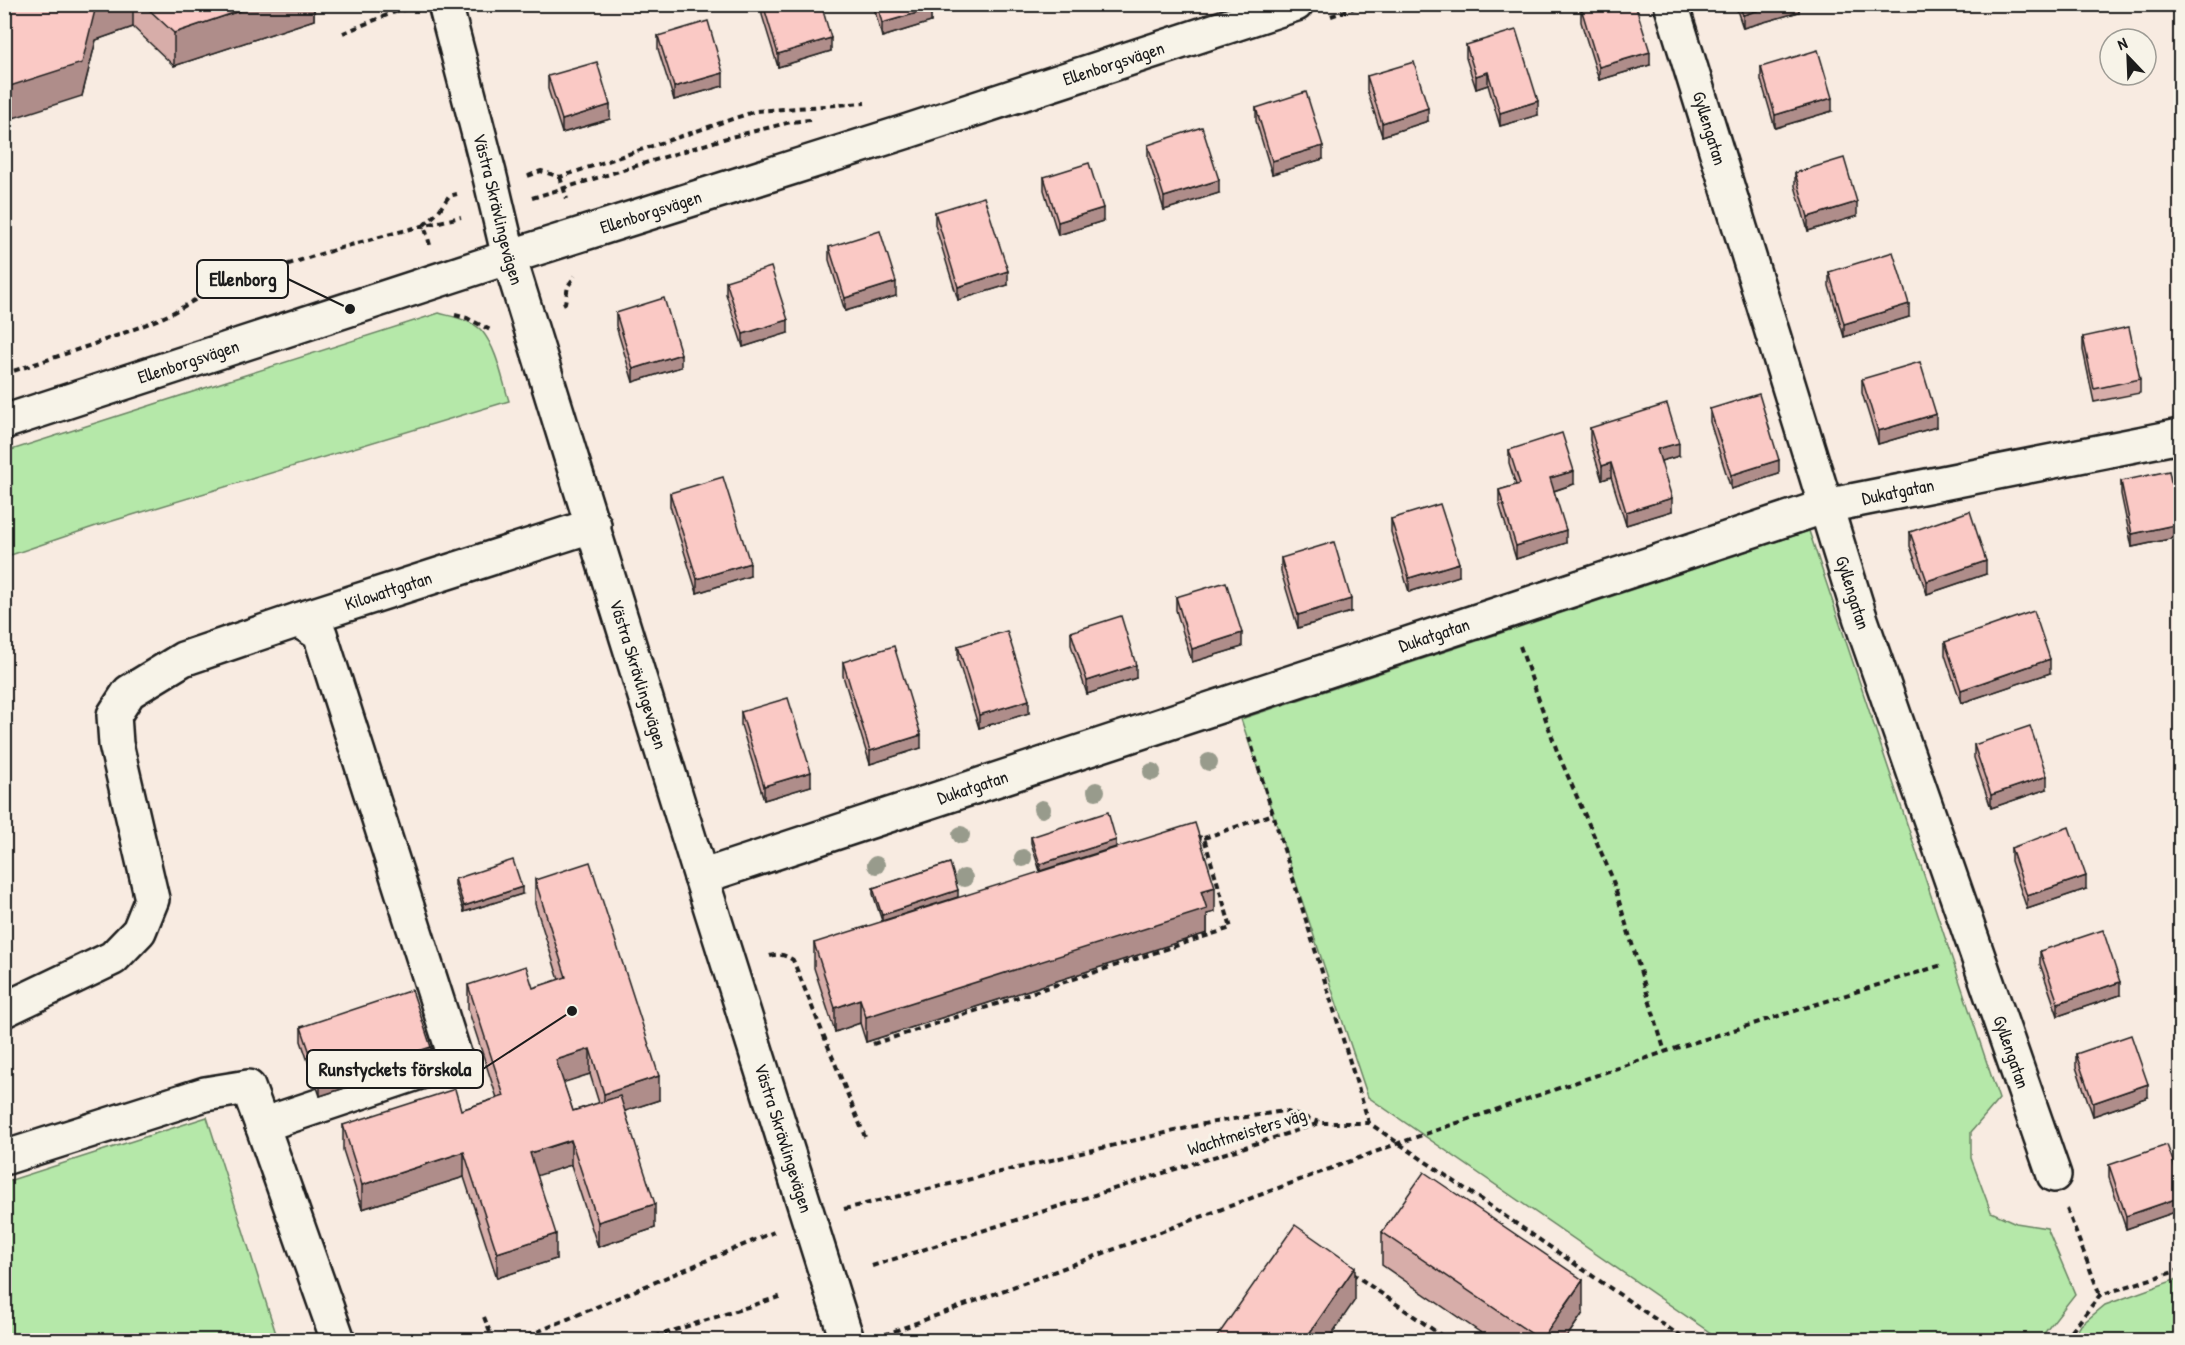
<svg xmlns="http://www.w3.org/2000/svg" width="2185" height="1345" viewBox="0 0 2185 1345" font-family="'Patrick Hand',sans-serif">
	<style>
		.green { fill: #b5e8a9; stroke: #688262; stroke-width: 1.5 }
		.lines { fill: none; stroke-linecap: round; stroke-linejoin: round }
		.minor-casing { stroke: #1c1c1c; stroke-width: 38 }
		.path { stroke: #1c1c1c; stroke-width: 4; stroke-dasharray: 6 4.5; stroke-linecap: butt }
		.minor { stroke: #f7f3e8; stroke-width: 33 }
		.tree { fill: #989b8c }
		.wall { fill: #d7ada9; stroke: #1c1c1c; stroke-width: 1.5; fill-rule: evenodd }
		.shaded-wall { fill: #af8d8a; stroke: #1c1c1c; stroke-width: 1.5 }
		.building { fill: #fac9c5; stroke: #1c1c1c; stroke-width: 1.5 }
		.labels { text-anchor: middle; stroke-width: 6; stroke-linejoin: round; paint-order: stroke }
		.street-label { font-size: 18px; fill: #1c1c1c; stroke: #f7f3e8 }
		.leader { fill: none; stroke: #1c1c1c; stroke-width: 2 }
		.callout-dot { fill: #1c1c1c; stroke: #f7f3e8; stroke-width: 2 }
		.callout { fill: #f7f3e8; stroke: #1c1c1c; stroke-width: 2 }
		.callout-label { font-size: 20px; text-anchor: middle; font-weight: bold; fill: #1c1c1c }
	</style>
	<rect width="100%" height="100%" fill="#f8ebe1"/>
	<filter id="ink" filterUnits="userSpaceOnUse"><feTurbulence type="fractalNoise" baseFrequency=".0167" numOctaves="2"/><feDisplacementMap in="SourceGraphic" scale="12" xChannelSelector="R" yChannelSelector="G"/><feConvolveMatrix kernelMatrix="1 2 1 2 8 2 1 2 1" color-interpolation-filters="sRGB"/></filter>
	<g filter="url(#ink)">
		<g class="green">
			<path d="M439,313C453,317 472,320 482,331C497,349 502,379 509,401L96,526L5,557V452Z"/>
			<polygon points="1809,531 1999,1099 1971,1132 1971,1158 1991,1212 2016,1223 2047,1228 2075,1294 2039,1340 1721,1340 1368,1097 1241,719"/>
			<polygon points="207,1117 278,1340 5,1340 5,1182"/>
			<polygon points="2180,1278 2180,1340 2072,1340 2081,1325 2105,1305"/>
		</g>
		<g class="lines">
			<g class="minor-casing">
				<g id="minor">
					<path id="s1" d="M445,4L489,173L509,257L701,877L847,1340"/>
					<path id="s2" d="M1671,4L1860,617L2054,1175"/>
					<path id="s3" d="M4,422L509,257L908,131L1296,4"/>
					<polyline points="298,620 320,634 456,1060 262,1125 338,1340"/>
					<path id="s4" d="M701,877L1826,506L2180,436"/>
					<path id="s5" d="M4,1010L113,958L139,931L152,899L116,744L114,715L129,692L183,659L298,620L594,525"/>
					<polyline points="4,1158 205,1094 248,1087 262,1125"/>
				</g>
			</g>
			<g class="path">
				<polyline points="1331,16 1365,4"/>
				<polyline points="343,33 392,13 410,8"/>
				<polyline points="528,176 541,171 560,177 756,111 865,103"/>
				<polyline points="560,177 567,199"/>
				<polyline points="532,198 723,139 791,122 810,120"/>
				<polyline points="430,245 424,225 438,212 449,196 457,194"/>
				<polyline points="563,304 565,303 568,286 575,276"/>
				<polyline points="455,315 467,318 492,331"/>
				<path d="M4,374C56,357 109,340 159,319C180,311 197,296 220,288C298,259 380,235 461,217"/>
				<polyline points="1520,646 1557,751 1611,875 1665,1052"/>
				<polyline points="1249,737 1369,1123"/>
				<polyline points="1204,838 1273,814"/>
				<path d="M770,956C779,953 785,955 793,960L865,1137"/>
				<polyline points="873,1044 1231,928 1204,838 1197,837"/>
				<polyline points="844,1209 1208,1123 1284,1111 1319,1122"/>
				<polyline points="2067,1209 2100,1295"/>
				<polyline points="872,1266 1320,1123 1369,1123 1686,1340"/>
				<polyline points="1352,1273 1448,1340"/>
				<polyline points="484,1317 493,1340"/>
				<polyline points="884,1335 1399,1143 1673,1049 1942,965"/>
				<polyline points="518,1340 774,1232"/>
				<polyline points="644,1340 782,1296"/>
				<polyline points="2065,1340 2100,1295 2180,1270"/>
			</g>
			<use href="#minor" class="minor"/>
		</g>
		<g class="tree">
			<circle cx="1209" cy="762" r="9"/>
			<circle cx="1152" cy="772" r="9"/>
			<circle cx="1096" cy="791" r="9"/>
			<circle cx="1042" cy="809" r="9"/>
			<circle cx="961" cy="835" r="9"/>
			<circle cx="1023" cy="858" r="9"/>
			<circle cx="876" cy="865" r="9"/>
			<circle cx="964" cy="878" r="9"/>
		</g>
		<g class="wall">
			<polygon points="4,4 314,4 314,20 174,66 133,27 96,40 82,96"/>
			<polygon points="762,4 821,4 831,51 778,67 762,15"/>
			<polygon points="873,4 930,4 931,22 882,37"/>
			<polygon points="1735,4 1799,4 1799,12 1743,28"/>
			<polygon points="1581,8 1650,65 1599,80 1581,22"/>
			<polygon points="658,36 723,86 674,100 658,49"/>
			<polygon points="1466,45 1538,115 1500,126 1488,85 1476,89 1466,58"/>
			<polygon points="1761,67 1832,111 1775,128 1761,80"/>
			<polygon points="548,76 610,119 562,133 548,89"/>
			<polygon points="1367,76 1428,121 1382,136 1367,90"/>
			<polygon points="1256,108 1323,159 1272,174 1256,121"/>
			<polygon points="1148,145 1219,193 1164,210 1148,158"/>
			<polygon points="1795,173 1857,216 1808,231 1795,186"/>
			<polygon points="1044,177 1103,221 1058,235 1044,190"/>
			<polygon points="935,212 1008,285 958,300 935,225"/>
			<polygon points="829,247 896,296 845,311 829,260"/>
			<polygon points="1829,272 1909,317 1844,337 1829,286"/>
			<polygon points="726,281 788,333 743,347 726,294"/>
			<polygon points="616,313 681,367 633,382 616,326"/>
			<polygon points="2083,337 2140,379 2140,393 2094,402 2083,350"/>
			<polygon points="1862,379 1936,427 1878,444 1862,393"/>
			<polygon points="1710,409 1779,474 1731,489 1710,422"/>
			<polygon points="1590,428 1679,456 1661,461 1672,511 1626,525 1611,477 1602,480 1590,441"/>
			<polygon points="1509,450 1574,484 1554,491 1566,543 1516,559 1499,503 1499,490 1516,485 1509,463"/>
			<polygon points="2121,481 2179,537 2132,547 2121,494"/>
			<polygon points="670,493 750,576 697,593 670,506"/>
			<polygon points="1391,519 1459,576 1409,592 1391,532"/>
			<polygon points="1910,532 1986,574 1927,594 1910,546"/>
			<polygon points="1281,558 1351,612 1298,628 1281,572"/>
			<polygon points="1176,597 1242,647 1192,662 1176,610"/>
			<polygon points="1071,632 1136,678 1087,694 1071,645"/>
			<polygon points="1945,642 2050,673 1961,703 1945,655"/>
			<polygon points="958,646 1029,713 979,728 958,660"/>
			<polygon points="843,662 921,748 870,764 843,676"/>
			<polygon points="741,712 811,786 764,800 741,725"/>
			<polygon points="1974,745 2047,789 1991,808 1974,758"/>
			<polygon points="1031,837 1116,847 1040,871 1031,843"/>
			<polygon points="2011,848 2086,889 2027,909 2011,861"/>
			<polygon points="950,863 882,921 873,894 873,888"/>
			<polygon points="455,879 522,894 464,912 455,885"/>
			<path d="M535,880L659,1100L625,1111L655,1228L598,1247L571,1165L537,1175L556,1259L497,1278L464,1177L362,1209L343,1150V1125L461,1110L497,1098L468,1009V985L533,988L559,980L535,904ZM590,1074L599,1103L573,1111L563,1082Z"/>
			<polygon points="1215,912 1207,914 1207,933 866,1042 860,1023 835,1032 814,968 814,943"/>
			<polygon points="2040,951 2120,995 2058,1016 2040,964"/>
			<polygon points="301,1027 431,1060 320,1096 301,1041"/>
			<polygon points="2076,1054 2148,1097 2093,1116 2076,1067"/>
			<polygon points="2109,1165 2181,1183 2181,1210 2126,1229 2109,1178"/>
			<polygon points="1382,1232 1583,1313 1564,1341 1493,1341 1382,1265"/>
		</g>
		<g class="shaded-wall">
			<polygon points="101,4 133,4 133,27 96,40 82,96 4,121 4,88 96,6"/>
			<polygon points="260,4 314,4 314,20 174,66 174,33"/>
			<polygon points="1778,4 1799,4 1799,12 1743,28 1743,15"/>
			<polygon points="931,9 931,22 882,37 882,23"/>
			<polygon points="831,38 831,51 778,67 778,54"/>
			<polygon points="1650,52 1650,65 1599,80 1599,67"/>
			<polygon points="1488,72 1488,85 1476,89 1476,76"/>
			<polygon points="723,73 723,86 674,100 674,87"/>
			<polygon points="1832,98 1832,111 1775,128 1775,115"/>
			<polygon points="1538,101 1538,115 1500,126 1500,113"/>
			<polygon points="610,105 610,119 562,133 562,120"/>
			<polygon points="1428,108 1428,121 1382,136 1382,123"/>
			<polygon points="1323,146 1323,159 1272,174 1272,161"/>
			<polygon points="1219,180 1219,193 1164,210 1164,197"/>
			<polygon points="1857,202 1857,216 1808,231 1808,217"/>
			<polygon points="1103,208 1103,221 1058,235 1058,222"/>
			<polygon points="1008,271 1008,285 958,300 958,287"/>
			<polygon points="896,282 896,296 845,311 845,298"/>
			<polygon points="1909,304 1909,317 1844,337 1844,324"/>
			<polygon points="788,320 788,333 743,347 743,334"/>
			<polygon points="681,354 681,367 633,382 633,369"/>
			<polygon points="1936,414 1936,427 1878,444 1878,431"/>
			<polygon points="1679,443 1679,456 1657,462 1657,449"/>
			<polygon points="1779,460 1779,474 1731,489 1731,475"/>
			<polygon points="1611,463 1611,477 1602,480 1602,466"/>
			<polygon points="1574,471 1574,484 1550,492 1550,478"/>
			<polygon points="1672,498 1672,511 1626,525 1626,512"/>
			<polygon points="2179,524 2179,537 2132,547 2132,534"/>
			<polygon points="1566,530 1566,543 1516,559 1516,546"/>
			<polygon points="1986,561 1986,574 1927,594 1927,581"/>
			<polygon points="750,563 750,576 697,593 697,579"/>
			<polygon points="1459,563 1459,576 1409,592 1409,578"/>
			<polygon points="1351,599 1351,612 1298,628 1298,615"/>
			<polygon points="1242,633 1242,647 1192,662 1192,649"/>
			<polygon points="2050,659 2050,673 1961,703 1961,690"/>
			<polygon points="1136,665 1136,678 1087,694 1087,681"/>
			<polygon points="1029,700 1029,713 979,728 979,715"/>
			<polygon points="921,735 921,748 870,764 870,751"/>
			<polygon points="811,772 811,786 764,800 764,786"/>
			<polygon points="2047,776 2047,789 1991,808 1991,795"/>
			<polygon points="1116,840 1116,847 1040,871 1040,864"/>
			<polygon points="2086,876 2086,889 2027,909 2027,896"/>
			<polygon points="522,887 522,894 464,912 464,906"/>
			<polygon points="1215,887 1215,912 1207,914 1207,933 866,1042 866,1017"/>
			<polygon points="958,890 958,897 882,921 882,915"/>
			<polygon points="2120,982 2120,995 2058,1016 2058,1003"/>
			<polygon points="860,999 860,1023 835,1032 835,1008"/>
			<polygon points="431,1047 431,1060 320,1096 320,1082"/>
			<polygon points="590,1049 590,1074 556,1085 556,1060"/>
			<polygon points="659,1076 659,1100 604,1118 604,1094"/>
			<polygon points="2148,1084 2148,1097 2093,1116 2093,1103"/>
			<polygon points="571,1140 571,1165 530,1178 530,1153"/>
			<polygon points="464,1152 464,1177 362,1209 362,1185"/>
			<polygon points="2181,1197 2181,1210 2126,1229 2126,1216"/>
			<polygon points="655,1204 655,1228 598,1247 598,1222"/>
			<polygon points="556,1234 556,1259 497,1278 497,1253"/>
			<polygon points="1355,1267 1355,1300 1327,1341 1304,1341"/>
			<polygon points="1583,1280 1583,1313 1564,1341 1541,1341"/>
		</g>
		<g class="building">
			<polygon points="4,4 101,4 96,6 82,63 4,88"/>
			<polygon points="143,4 260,4 174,33"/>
			<polygon points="763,4 821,4 831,38 778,54"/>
			<polygon points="877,4 930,4 931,9 882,23"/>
			<polygon points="1593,4 1635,4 1650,52 1599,67 1581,8"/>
			<polygon points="1739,4 1778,4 1743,15"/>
			<polygon points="708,21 723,73 674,87 658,36"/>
			<polygon points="1516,30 1538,101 1500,113 1488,72 1476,76 1466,45"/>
			<polygon points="1818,50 1832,98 1775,115 1761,67"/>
			<polygon points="597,62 610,105 562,120 548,76"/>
			<polygon points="1414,62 1428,108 1382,123 1367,76"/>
			<polygon points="1306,92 1323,146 1272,161 1256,108"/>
			<polygon points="1202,127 1219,180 1164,197 1148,145"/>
			<polygon points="1844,158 1857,202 1808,217 1795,173"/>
			<polygon points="1089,163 1103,208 1058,222 1044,177"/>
			<polygon points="984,197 1008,271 958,287 935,212"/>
			<polygon points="880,231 896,282 845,298 829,247"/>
			<polygon points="1893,252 1909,304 1844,324 1829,272"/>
			<polygon points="771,267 788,320 743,334 726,281"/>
			<polygon points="664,298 681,354 633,369 616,313"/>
			<polygon points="2129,327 2140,379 2094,389 2083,337"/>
			<polygon points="1920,362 1936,414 1878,431 1862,379"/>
			<polygon points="1759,394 1779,460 1731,475 1710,409"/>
			<polygon points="1667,404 1679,443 1657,449 1672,498 1626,512 1611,463 1602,466 1590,428"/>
			<polygon points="1562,433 1574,471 1550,478 1566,530 1516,546 1499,490 1520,484 1509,450"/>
			<polygon points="2169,471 2179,524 2132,534 2121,481"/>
			<polygon points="723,477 750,563 697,579 670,493"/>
			<polygon points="1440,504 1459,563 1409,578 1391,519"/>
			<polygon points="1970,511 1986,561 1927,581 1910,532"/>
			<polygon points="1334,542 1351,599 1298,615 1281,558"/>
			<polygon points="1226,582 1242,633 1192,649 1176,597"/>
			<polygon points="2034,611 2050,659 1961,690 1945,642"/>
			<polygon points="1121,616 1136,665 1087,681 1071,632"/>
			<polygon points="1007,631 1029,700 979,715 958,646"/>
			<polygon points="894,646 921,735 870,751 843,662"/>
			<polygon points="788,698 811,772 764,786 741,712"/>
			<polygon points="2030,726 2047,776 1991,795 1974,745"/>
			<polygon points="1108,812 1116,840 1040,864 1031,837"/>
			<polygon points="1195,823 1215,887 1201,891 1207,909 866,1017 860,999 835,1008 814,943"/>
			<polygon points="2069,827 2086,876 2027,896 2011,848"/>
			<polygon points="513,860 522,887 464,906 455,879"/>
			<polygon points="590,862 659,1076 604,1094 590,1049 556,1060 573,1111 620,1096 655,1204 598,1222 571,1140 530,1153 556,1234 497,1253 464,1152 362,1185 343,1125 455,1089 461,1110 504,1096 468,985 526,966 533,988 566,977 535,880"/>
			<polygon points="950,863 958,890 882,915 873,888"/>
			<polygon points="2103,930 2120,982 2058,1003 2040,951"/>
			<polygon points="412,990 431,1047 320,1082 301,1027"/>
			<polygon points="2131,1035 2148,1084 2093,1103 2076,1054"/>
			<polygon points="2167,1145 2181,1183 2181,1197 2126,1216 2109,1165"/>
			<polygon points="1424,1172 1583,1280 1541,1340 1382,1232"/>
			<polygon points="1295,1225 1355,1267 1304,1341 1214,1341"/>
		</g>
	</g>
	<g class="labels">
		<g class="street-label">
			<text dy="6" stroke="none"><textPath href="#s3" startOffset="1166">Ellenborgsvägen</textPath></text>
			<text dy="6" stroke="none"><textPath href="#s2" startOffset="130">Gyllengatan</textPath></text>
			<text dy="6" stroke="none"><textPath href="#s1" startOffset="212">Västra Skrävlingevägen</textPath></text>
			<text dy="6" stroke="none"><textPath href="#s3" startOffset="680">Ellenborgsvägen</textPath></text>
			<text dy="6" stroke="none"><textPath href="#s3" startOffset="194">Ellenborgsvägen</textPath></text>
			<text dy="6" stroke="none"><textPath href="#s4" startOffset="1258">Dukatgatan</textPath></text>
			<text dy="6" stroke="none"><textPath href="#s5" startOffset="688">Kilowattgatan</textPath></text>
			<text dy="6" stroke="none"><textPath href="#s2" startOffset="616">Gyllengatan</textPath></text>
			<text dy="6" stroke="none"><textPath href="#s4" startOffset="772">Dukatgatan</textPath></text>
			<text dy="6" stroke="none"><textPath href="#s1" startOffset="698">Västra Skrävlingevägen</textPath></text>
			<text dy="6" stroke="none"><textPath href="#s4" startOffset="286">Dukatgatan</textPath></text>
			<text dy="6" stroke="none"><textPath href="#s2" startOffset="1102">Gyllengatan</textPath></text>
			<text transform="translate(1247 1132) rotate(-17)" y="6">Wachtmeisters väg</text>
			<text dy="6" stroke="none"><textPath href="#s1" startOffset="1184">Västra Skrävlingevägen</textPath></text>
		</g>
	</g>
	<path class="leader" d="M350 309L288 279M572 1011L483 1069"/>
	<g class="callout-dot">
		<circle cx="350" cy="309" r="6"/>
		<circle cx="572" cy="1011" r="6"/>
	</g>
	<g class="callout">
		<rect x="197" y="260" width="91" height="38" rx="6"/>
		<rect x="307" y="1050" width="176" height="38" rx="6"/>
	</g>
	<g class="callout-label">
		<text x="243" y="286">Ellenborg</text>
		<text x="395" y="1076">Runstyckets förskola</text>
	</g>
	<rect width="2185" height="1345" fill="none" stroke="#f7f3e8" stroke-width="24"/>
	<rect x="12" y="12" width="2161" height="1321" fill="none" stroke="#1c1c1c" stroke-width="2" filter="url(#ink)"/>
	<g transform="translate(2128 57) rotate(337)"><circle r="28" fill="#f7f3e8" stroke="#9f9d96" stroke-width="1.5"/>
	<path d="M0-4.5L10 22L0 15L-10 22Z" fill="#1c1c1c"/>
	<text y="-9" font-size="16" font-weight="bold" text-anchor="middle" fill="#1c1c1c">N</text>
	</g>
</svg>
